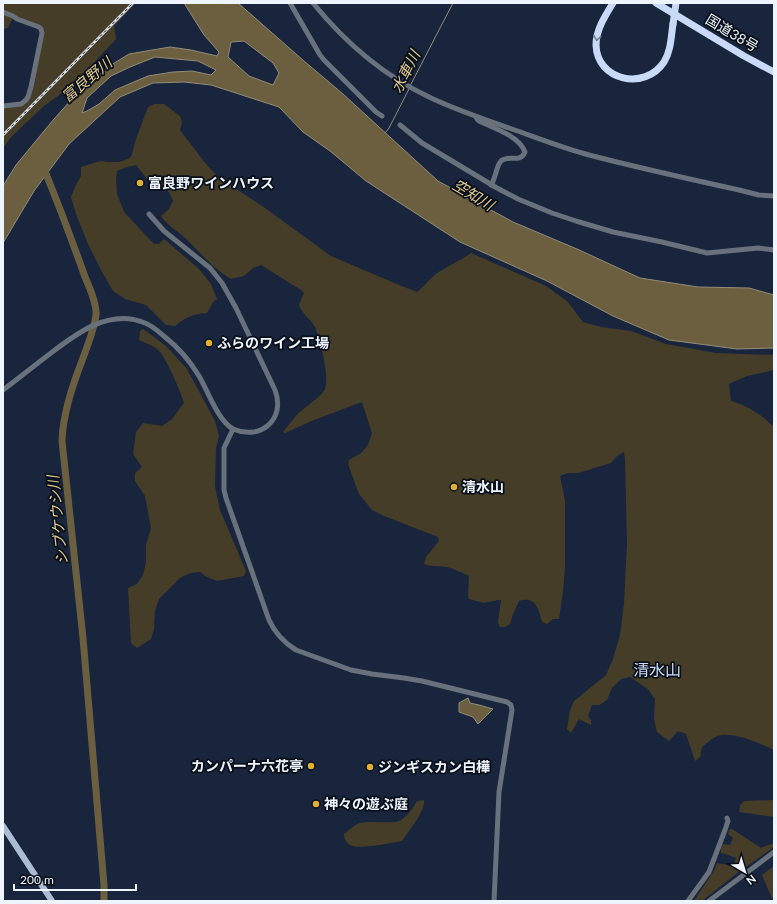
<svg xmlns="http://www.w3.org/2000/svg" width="777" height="904" viewBox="0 0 777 904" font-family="Lato,'Noto Sans JP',sans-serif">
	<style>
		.green { fill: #463d28 }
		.water { fill: #6c5f40; stroke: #938c79; fill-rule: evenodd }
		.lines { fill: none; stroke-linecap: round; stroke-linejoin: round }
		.stream { stroke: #938c79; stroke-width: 1 }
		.river { stroke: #6c5f40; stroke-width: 7 }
		.minor { stroke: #69717d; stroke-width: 5 }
		.major { stroke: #adbcd5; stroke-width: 6 }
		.highway { stroke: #c8daf8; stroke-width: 7 }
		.rail-casing { stroke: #d9e0eb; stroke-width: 2.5 }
		.rail { stroke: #090f19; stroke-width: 1; stroke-dasharray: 3; stroke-linecap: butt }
		.highway-bridge { stroke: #c8daf8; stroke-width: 7 }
		.oneway { stroke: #727f94 }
		.poi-dot { fill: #deb133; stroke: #090f19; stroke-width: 1.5 }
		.labels { text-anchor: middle; stroke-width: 3.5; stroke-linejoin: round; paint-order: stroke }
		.street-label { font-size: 14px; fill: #eff5fe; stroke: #090f19 }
		.poi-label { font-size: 14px; font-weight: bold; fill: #eff5fe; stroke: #090f19; text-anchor: start }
		.water-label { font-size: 15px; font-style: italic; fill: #e3cb92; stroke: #090f19 }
		.quarter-label { font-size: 16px; fill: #caddfb; stroke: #090f19 }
	</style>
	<rect width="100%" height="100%" fill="#18253c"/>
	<g class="green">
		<polygon points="3,3 136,3 114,26 116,39 74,84 44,106 12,136 3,148 3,106 16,105 26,100 41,29 14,16 8,28 3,29"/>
		<path d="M154,104H164L180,116L182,122L180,130L206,164L218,177L265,208L331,256L399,285L417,292C424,287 429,279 436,274C447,266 460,261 471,253L546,286L567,301L583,322L601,327L631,331L666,344L716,353L774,355V370L747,376L729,384L731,401C750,407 759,413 774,427V750C759,743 733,731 717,736C712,738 706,744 702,747L700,757L695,761L686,734L678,731L669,741L657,732L654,719L655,699L648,689L630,677L621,679L612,688L607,700L599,705H592L588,716L591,720V725L579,719L571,733L567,729L570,710L574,701L606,675L613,659L620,635L624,604L627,543L625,460L624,452L617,456L611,463L578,473H568L560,476L565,501V567L563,591L559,619H553L547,624L542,622C538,608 536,596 519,601L513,614L510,624L505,627H500L498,622L501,600H498L484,603L469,599L468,595L469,576C462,573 455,569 447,567C439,566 431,567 424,564L426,557L439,541L438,537L384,516L372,510L359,494L348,464L349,460L361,453L368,445L372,433L362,402L314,420L285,433L283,432C289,425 294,417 301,411C306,407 322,395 324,391C331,380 320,339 315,327C311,319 302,314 299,305L304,293L301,290L261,265L253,268L244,276L231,279C213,269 199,251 184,237C176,230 167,225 161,216L169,209L173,201L169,192L163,186H157L151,184L136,165L127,167L117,171L116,178L117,194L124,212L154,244H159L164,239L199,269L211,284L217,299L213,302L207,313C193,314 186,317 175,326L166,325L146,305L125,299L113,291L101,270L88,244L76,214L71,197L75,187L81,176V167L100,161L108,162H119L130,158L132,154L135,142L148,107Z"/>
		<path d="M143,329L166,346L187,369L215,421L219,436L216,448L215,486L220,510L246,571L244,576L217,581L205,576L201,572L190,573L180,578L159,599L155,611L154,629L151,639L137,648L131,643L128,588L137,584L143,575L146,562V545L151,528L145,496L135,481V473L142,467L133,454L136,432L143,423L162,426L172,419L184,403C181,393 166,356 158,350C153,345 145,343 139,340L140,331Z"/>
		<path d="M424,800C426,810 408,832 402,841C391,843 358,850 350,845C346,842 344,839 344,834C348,831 354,825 360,823C371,820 392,825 401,820C408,816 413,808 417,801Z"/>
		<polygon points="774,800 774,817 739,812 740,806 744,801"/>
		<polygon points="730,829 732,829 761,848 774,843 774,847 736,874 702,901 694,901 715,869 717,863 734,866 736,858 728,855 721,853 721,848 723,844 730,845 733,838 728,834"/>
		<polygon points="774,866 774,901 773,901 762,875"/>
	</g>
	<g class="water">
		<path d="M184,3H238L304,61L343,94L438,181L513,222L577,249L640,278L698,287L749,288L774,295V348L737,349L669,340L613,316L547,281L460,242L366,181L330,151L303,132L279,107L211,85L184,82L153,83L120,97L69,144L34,191L3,243V186L16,165L54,119L80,90L108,67L129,54L170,47L191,50L217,56L219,52L204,35ZM244,41L273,63L279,73L273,85L249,76L228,57L231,42ZM155,57L198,61L216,70L211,75L192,71L173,72L148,76L115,90L99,104L87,111L82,113L87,98L111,76L130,67Z"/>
		<polygon points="468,698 470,703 479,705 493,709 478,724 473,717 459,712 459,703"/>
	</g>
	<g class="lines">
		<g class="stream">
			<polyline points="410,86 453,3"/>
			<polyline points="385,133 389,128 409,89"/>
		</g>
		<path class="river" d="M43,166C58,203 72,240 85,277C89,286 97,305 96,315C94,330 88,344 83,358C73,384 63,413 62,441L83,638L104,885V901"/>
		<g class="minor">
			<polyline points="290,3 320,55 324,60 376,112 382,116"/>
			<path d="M313,3C344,41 383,75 427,96C453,109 481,118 509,128C535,137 562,148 589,155C639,168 689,179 739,190L759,195L774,196"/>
			<polyline points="3,12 13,16 17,19 39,27 41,29 42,33 31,87 28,97 26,100 21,104 3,106"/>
			<path d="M476,117L477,119L479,121C494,128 519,136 525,152C520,164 509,154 501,161C496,166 496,178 491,185"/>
			<polyline points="400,125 422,143 497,188 518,199 552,213 576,221 613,232 662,242 707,253 758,248 774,250"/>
			<path d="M149,214L164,231L210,268L222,283L236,308L275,390C286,419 261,441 233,429"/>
			<path d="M3,390C19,378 35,365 51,353C77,333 110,308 145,323C153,326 159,332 165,337C179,348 190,361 199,376C208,391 218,421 233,429L224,448V490L226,498L269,620C275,633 283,642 296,650L351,670L372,674L404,678L422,681L507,702L511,705L512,710L499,792L494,901"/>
			<polyline points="688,901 709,872 725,830 728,821 727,818"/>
			<polyline points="709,901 774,852"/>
		</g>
		<polyline class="major" points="3,826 52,901"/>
		<g class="highway">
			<path d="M613,3C605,16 596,30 596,45C597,81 645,91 664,62C671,51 671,37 673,24"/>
			<polyline points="656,3 744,56 774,72"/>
		</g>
		<g class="rail-casing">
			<polyline id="rail" points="3,135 133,3"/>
		</g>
		<use href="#rail" class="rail"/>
		<polyline class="highway-bridge" points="673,24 676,3"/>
	</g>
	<defs><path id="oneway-chevron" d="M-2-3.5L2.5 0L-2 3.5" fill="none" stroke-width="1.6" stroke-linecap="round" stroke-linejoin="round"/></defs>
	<use class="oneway" href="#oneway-chevron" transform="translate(597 38) rotate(99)"/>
	<g class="poi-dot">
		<circle cx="140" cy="183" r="4"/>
		<circle cx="209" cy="343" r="4"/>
		<circle cx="454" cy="487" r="4"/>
		<circle cx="311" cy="766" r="4"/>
		<circle cx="370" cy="767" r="4"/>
		<circle cx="316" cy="804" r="4"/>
	</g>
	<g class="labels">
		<g class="street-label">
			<text transform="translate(732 33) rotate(31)" y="5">国道38号</text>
		</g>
		<g class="poi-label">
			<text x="148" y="188">富良野ワインハウス</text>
			<text x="217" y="348">ふらのワイン工場</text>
			<text x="462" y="492">清水山</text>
			<text x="303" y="771" text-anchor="end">カンパーナ六花亭</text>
			<text x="378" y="772">ジンギスカン白樺</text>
			<text x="324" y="809">神々の遊ぶ庭</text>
		</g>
		<g class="water-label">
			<text transform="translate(406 72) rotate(-63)" y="5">水車川</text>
			<text transform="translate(87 80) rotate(-40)" y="5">富良野川</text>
			<text transform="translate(473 195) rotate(31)" y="5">空知川</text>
			<text transform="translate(58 520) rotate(-96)" y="5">シブケウシ川</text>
		</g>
		<g class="quarter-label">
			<text x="657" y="676">清水山</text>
		</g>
	</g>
	<rect width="777" height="904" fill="none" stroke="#eff5fe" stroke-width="8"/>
	<g transform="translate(745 872) rotate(142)" stroke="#090f19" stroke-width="3" paint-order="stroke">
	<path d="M0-3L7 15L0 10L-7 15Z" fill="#eff5fe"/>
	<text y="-6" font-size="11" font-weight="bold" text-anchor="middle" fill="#eff5fe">N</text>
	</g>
	<path d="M14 884v6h122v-6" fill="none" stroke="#eff5fe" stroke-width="2"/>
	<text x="20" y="884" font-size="12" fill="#eff5fe" stroke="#090f19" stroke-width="3" paint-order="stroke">200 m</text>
</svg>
